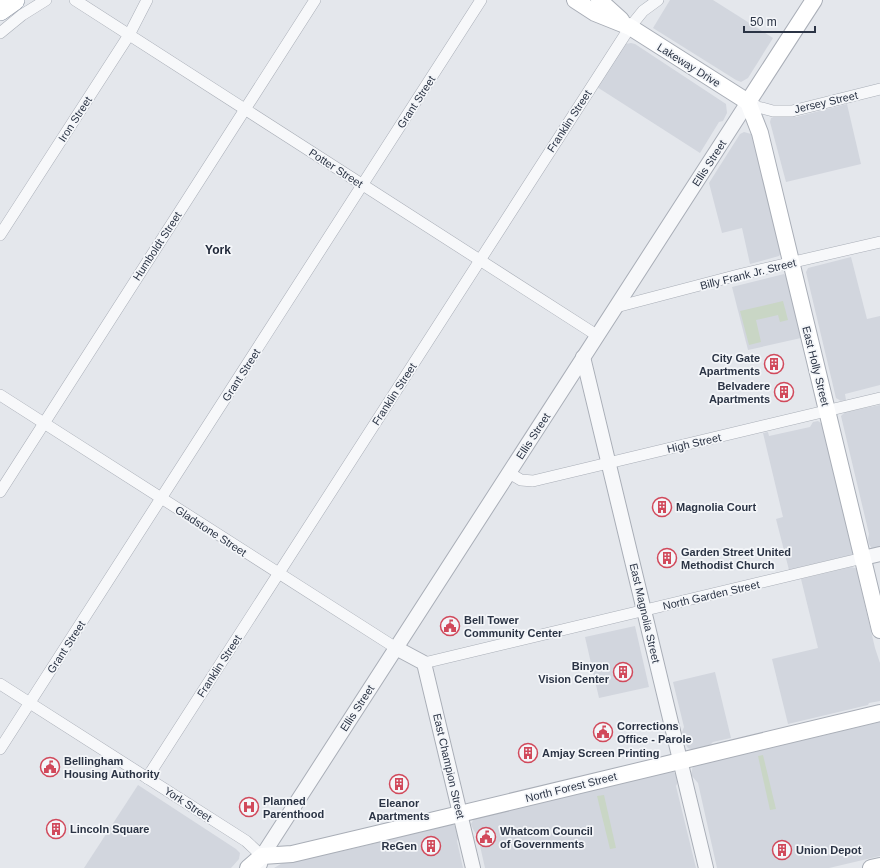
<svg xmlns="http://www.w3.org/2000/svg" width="880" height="868" viewBox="0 0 880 868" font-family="Arial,sans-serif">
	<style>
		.built { fill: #d2d6de }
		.green { fill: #c9d6c5 }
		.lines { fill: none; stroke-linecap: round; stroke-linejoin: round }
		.minor-casing { stroke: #a9aeb7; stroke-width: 12 }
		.tertiary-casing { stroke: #a9aeb7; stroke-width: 16 }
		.secondary-casing { stroke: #a9aeb7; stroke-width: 18 }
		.motorway-casing { stroke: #8b94a3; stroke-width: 22 }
		.minor { stroke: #f7f8fa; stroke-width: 11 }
		.tertiary { stroke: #f7f8fa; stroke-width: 14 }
		.secondary { stroke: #fff; stroke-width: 16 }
		.motorway { stroke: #fff; stroke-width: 21 }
		.labels { text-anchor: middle; stroke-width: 3.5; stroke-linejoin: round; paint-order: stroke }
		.street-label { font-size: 11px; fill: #2b3445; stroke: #f4f6f9 }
		.poi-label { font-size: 11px; font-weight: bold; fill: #2b3445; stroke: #f4f6f9; text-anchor: start }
		.neighbourhood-label { font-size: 12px; font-weight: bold; fill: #1d2536; stroke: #f4f6f9 }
	</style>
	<rect width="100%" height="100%" fill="#e4e7ec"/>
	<g class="built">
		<polygon points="670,0 713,0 773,38 748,78 741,82 736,80 653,28"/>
		<polygon points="631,43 635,44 726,104 727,113 723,121 719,122 700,153 597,87 625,44"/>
		<polygon points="847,104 861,164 786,182 770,122 771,118 781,114 796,117"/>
		<polygon points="744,132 751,134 753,138 781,253 779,256 750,264 742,228 722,233 709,183 740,134"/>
		<polygon points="851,257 867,319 880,316 880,385 845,394 846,400 841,401 836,398 806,272 808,268"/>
		<polygon points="784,274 787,277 801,338 748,350 732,287"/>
		<polygon points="880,405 880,549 872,549 869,544 868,539 869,534 841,416 845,412"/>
		<polygon points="818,421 822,424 849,538 853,542 853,553 851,555 789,570 776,519 783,517 763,433 768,432 769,436 810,427 813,422"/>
		<polygon points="851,567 859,569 861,576 859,580 875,648 880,663 880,701 869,703 868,705 788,724 772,659 818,648 801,579"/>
		<polygon points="635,626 649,687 599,698 585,637"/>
		<polygon points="715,672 731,738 713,742 710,745 697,750 691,749 688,748 684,741 682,732 684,727 673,682"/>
		<polygon points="880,722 880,856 829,868 717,868 698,783 691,775 693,765 712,758 715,761"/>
		<polygon points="668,770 673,771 678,777 678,782 676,786 696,868 485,868 478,837 473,829 471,824 475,817 491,811 496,814 653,776 657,772"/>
		<polygon points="138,785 236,849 240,853 239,859 231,868 84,868"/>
		<polygon points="439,824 453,824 457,829 459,835 457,841 463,868 274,868 286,861 343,851 433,829"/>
	</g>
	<g class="green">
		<polygon points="783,301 788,320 780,322 778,315 756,320 761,342 749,345 740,311"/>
		<polygon points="763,755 776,809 770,810 758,756"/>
		<polygon points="604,795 616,848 610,849 597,796"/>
	</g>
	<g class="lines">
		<g class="minor-casing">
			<g id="minor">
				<polyline points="75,0 598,336"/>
				<polyline points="0,33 22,15 46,0"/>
				<polyline points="748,102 758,107 773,111 792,111 880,89"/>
				<polyline points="0,235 129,35 147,0"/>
				<polyline points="616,307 742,274 880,242"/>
				<polyline points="0,395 396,648"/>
				<polyline points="509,473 521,480 533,481 880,398"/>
				<polyline points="0,492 315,0"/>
				<polyline points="424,663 863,558"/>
				<polyline points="0,684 246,841 262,856"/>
				<polyline points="0,749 481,0"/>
				<polyline points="147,778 630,27 643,11 658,0"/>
			</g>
		</g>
		<g class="tertiary-casing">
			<g id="tertiary">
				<polyline points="583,357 706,868"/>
				<polyline points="863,558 880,554"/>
				<polyline points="396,648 424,663 473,868"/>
				<polyline points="260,864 262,856 748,102"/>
			</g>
		</g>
		<g class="secondary-casing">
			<g id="secondary">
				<polyline points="575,0 595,13 630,27 748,102"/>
				<polyline points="599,0 621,20"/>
				<polyline points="748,102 760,133 880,630"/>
				<polyline points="748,102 814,0"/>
				<polyline points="248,868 262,856 292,854 368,836 880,713"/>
				<polyline points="871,868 880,866"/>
			</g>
		</g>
		<g class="motorway-casing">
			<polyline id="motorway" points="0,10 14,0"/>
		</g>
		<use href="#minor" class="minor"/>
		<use href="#tertiary" class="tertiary"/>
		<use href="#secondary" class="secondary"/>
		<use href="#motorway" class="motorway"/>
	</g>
	<defs>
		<g id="building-ring" transform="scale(1)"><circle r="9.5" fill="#f4f6f9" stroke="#d1495b" stroke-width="1.5"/><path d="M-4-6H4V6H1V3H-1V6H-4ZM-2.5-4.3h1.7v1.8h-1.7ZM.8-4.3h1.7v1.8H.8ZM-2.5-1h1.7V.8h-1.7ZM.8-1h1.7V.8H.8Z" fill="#d1495b"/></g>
		<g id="civic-ring" transform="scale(1)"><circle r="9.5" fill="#f4f6f9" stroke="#d1495b" stroke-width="1.5"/><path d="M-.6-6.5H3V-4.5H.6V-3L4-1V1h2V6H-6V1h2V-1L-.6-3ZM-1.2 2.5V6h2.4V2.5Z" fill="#d1495b"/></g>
		<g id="hospital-ring" transform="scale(1)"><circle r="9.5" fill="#f4f6f9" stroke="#d1495b" stroke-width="1.5"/><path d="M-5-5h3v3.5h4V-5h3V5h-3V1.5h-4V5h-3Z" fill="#d1495b"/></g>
	</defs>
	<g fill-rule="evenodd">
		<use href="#building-ring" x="774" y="364"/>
		<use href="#building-ring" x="784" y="392"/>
		<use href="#building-ring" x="662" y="507"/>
		<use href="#building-ring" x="667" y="558"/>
		<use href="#civic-ring" x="450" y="626"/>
		<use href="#building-ring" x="623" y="672"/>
		<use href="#civic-ring" x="603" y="732"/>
		<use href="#building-ring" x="528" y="753"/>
		<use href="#civic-ring" x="50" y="767"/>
		<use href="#building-ring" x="399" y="784"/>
		<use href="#hospital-ring" x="249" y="807"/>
		<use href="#building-ring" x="56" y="829"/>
		<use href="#civic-ring" x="486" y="837"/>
		<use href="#building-ring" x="431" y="846"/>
		<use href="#building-ring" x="782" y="850"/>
	</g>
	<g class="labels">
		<g class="street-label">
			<text transform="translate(689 65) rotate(32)" y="4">Lakeway Drive</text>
			<text transform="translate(416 102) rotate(-57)" y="4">Grant Street</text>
			<text transform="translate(826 102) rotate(-13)" y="4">Jersey Street</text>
			<text transform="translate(75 119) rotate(-57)" y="4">Iron Street</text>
			<text transform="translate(569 121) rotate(-57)" y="4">Franklin Street</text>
			<text transform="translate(709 163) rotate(-57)" y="4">Ellis Street</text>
			<text transform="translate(336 168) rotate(33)" y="4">Potter Street</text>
			<text transform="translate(157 246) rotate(-57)" y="4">Humboldt Street</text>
			<text transform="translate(748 274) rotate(-14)" y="4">Billy Frank Jr. Street</text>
			<text transform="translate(816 366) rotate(76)" y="4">East Holly Street</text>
			<text transform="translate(241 375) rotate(-57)" y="4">Grant Street</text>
			<text transform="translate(394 394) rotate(-57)" y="4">Franklin Street</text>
			<text transform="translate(533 436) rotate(-57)" y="4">Ellis Street</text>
			<text transform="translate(694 443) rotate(-13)" y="4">High Street</text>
			<text transform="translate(211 531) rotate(33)" y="4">Gladstone Street</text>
			<text transform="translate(711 595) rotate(-13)" y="4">North Garden Street</text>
			<text transform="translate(645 613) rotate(77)" y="4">East Magnolia Street</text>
			<text transform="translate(66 647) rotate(-57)" y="4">Grant Street</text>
			<text transform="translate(219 666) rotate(-57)" y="4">Franklin Street</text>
			<text transform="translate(357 708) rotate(-57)" y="4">Ellis Street</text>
			<text transform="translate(449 766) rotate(77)" y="4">East Champion Street</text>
			<text transform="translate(571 787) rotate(-14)" y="4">North Forest Street</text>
			<text transform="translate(188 804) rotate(33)" y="4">York Street</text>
		</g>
		<g class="poi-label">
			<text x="760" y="362" text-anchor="end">City Gate<tspan x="760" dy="13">Apartments</tspan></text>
			<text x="770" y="390" text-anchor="end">Belvadere<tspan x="770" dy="13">Apartments</tspan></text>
			<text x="676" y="511">Magnolia Court</text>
			<text x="681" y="556">Garden Street United<tspan x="681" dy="13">Methodist Church</tspan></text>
			<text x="464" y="624">Bell Tower<tspan x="464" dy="13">Community Center</tspan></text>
			<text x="609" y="670" text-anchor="end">Binyon<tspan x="609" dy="13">Vision Center</tspan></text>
			<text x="617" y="730">Corrections<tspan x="617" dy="13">Office - Parole</tspan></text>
			<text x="542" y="757">Amjay Screen Printing</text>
			<text x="64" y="765">Bellingham<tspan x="64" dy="13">Housing Authority</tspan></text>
			<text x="263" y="805">Planned<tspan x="263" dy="13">Parenthood</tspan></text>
			<text x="399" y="807" text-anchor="middle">Eleanor<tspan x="399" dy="13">Apartments</tspan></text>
			<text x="70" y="833">Lincoln Square</text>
			<text x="500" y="835">Whatcom Council<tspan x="500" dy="13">of Governments</tspan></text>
			<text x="417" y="850" text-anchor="end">ReGen</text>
			<text x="796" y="854">Union Depot</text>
		</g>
		<g class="neighbourhood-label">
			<text x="218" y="254">York</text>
		</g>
	</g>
	<path d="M744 26v6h71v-6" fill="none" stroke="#2b3445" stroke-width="2"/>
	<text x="750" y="26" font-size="12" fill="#2b3445" stroke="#f4f6f9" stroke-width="3" paint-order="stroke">50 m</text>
</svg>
